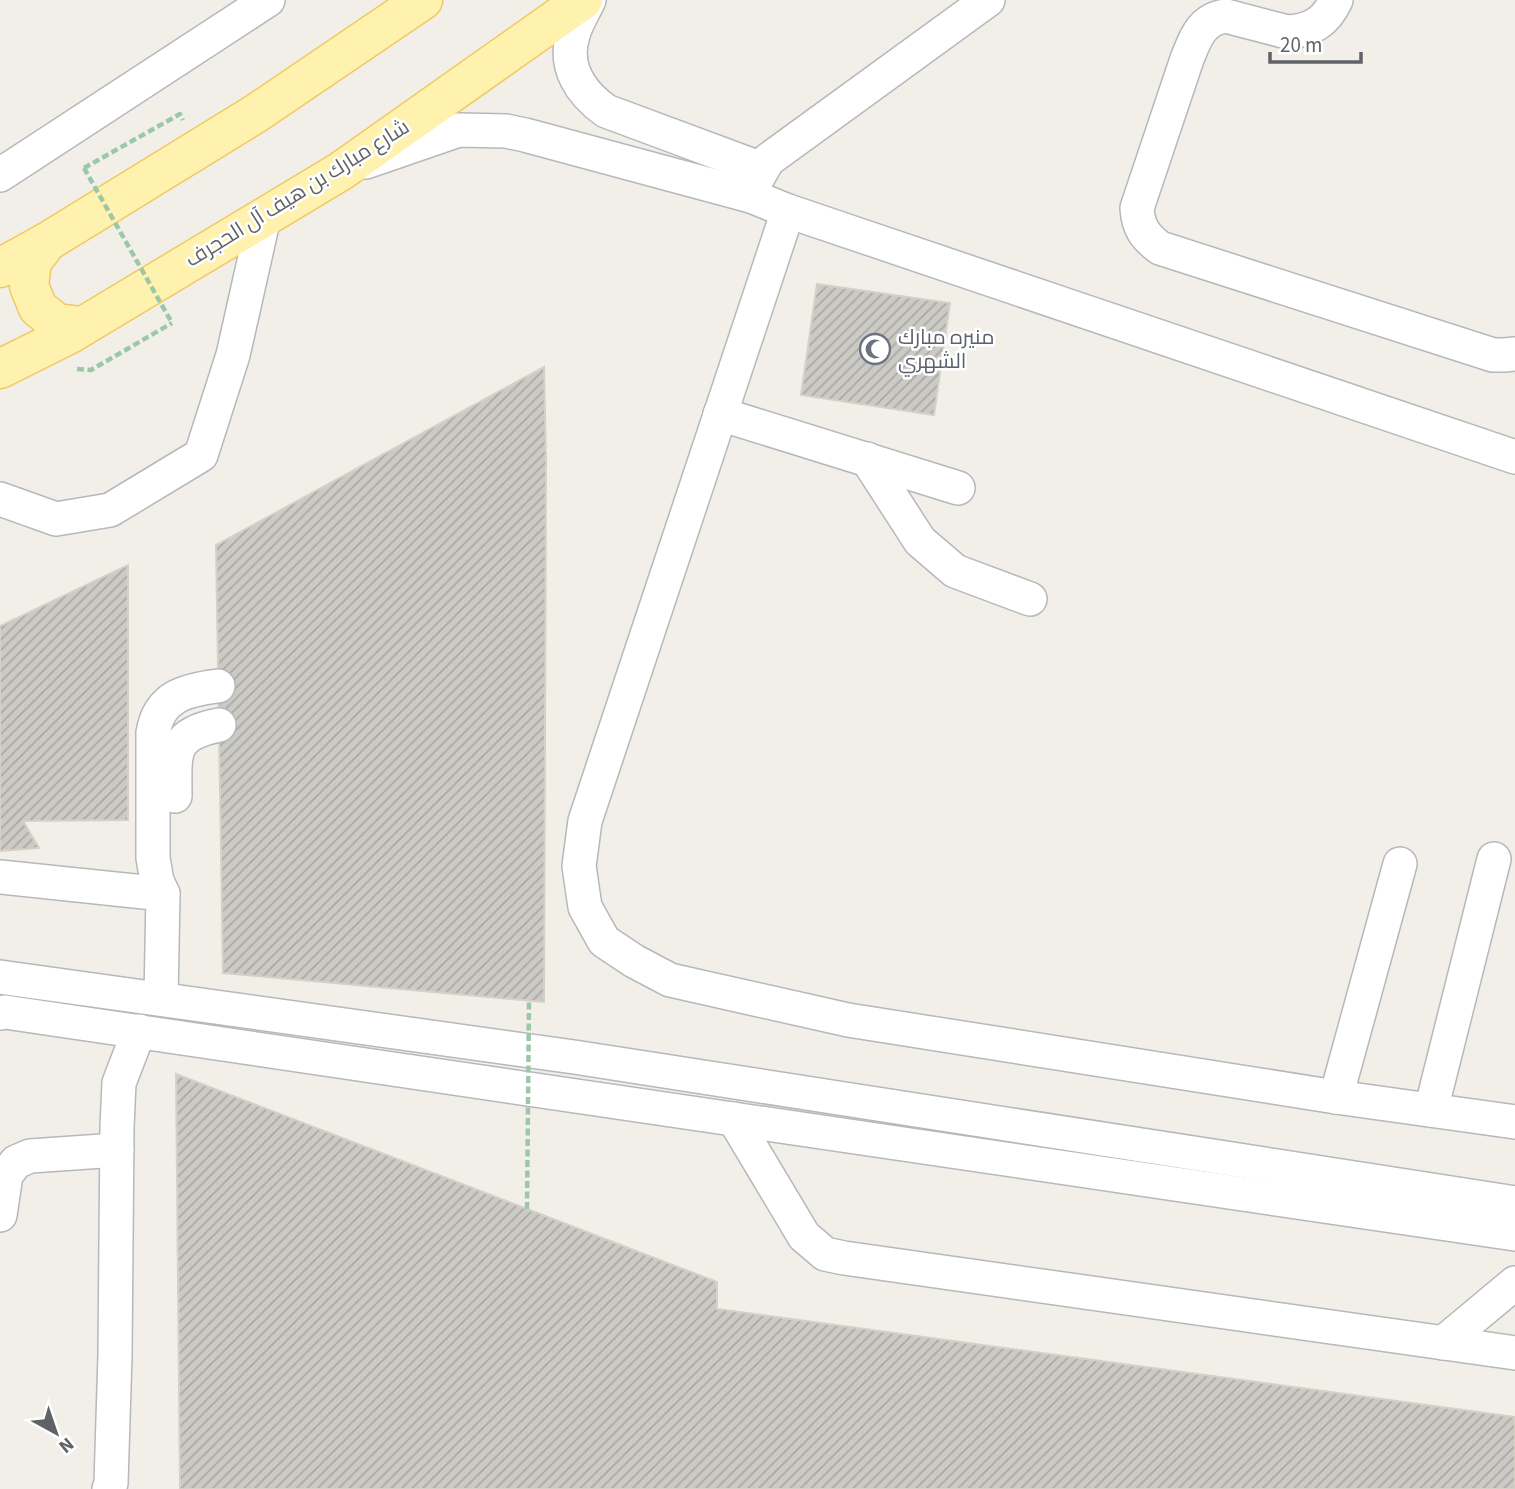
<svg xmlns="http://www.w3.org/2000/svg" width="1515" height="1489" viewBox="0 0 1515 1489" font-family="'Source Sans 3',Cairo,sans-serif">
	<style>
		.building { fill: url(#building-hatch); stroke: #d6d1c6; stroke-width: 2 }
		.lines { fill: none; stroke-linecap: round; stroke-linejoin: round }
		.minor-casing { stroke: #b5b8bc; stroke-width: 36 }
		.major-casing { stroke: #f2c960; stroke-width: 41 }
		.path { stroke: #9cc7a9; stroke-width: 4.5; stroke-dasharray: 7 3.5; stroke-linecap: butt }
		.minor { stroke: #fff; stroke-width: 33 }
		.major { stroke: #fff2af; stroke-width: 38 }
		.path-bridge { stroke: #9cc7a9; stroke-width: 4.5; stroke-dasharray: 7 3.5; stroke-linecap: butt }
		.labels { text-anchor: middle; stroke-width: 5; stroke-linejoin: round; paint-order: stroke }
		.street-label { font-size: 21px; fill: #5f6368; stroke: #fff }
		.worship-label { font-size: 21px; fill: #5b616d; stroke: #fff; text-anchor: start }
	</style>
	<defs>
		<pattern id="building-hatch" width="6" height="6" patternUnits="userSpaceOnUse" patternTransform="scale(1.75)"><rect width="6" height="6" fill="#cccac5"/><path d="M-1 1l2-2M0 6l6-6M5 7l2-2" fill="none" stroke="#a9a8a4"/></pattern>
	</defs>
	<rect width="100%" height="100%" fill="#f1efe8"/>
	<g class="building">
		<polygon points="817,284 950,303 934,415 801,395"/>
		<polygon points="544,367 546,462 544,1002 223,973 216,545"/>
		<polygon points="128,565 128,820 23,821 39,848 0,851 0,626"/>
		<polygon points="176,1074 717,1282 717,1309 1515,1417 1515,1489 180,1489"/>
	</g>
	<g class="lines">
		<g class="minor-casing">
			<g id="minor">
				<path d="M589,0C584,11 576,23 573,35C563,67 581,93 606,111L762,169"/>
				<path d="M1336,0C1326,22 1311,31 1287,32L1226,16C1201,19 1195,39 1187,59L1137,208C1138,227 1145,237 1160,248L1493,355H1505L1515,354"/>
				<polyline points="366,162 459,130 506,131 525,135 751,196 788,211 1515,457"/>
				<polyline points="0,175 268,0"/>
				<polyline points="751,196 757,179 768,160 988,0"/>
				<polyline points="788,211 585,821 579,866 585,907 604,941 634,961 670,980 848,1020 1336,1097 1515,1122"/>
				<polyline points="720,414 958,488"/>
				<polyline points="867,459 920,541 955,571 1030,599"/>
				<polyline points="0,499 56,519 110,510 201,455 233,355 264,217"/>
				<path d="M175,796C175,753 170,735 219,725"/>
				<polyline points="0,877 163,894"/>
				<polyline points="0,977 574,1057 1515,1203"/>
				<path d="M161,999L163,894L157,881L153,858V733C159,696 186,690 218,686"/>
				<polyline points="0,1013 5,1012 1515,1234"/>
				<polyline points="1336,1097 1400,864"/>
				<polyline points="1431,1110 1494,859"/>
				<polyline points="734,1119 804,1236 825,1254 844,1258 1515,1353"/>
				<polyline points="0,1215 6,1175 16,1162 30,1156 117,1150"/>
				<polyline points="1443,1343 1515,1283"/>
				<polyline points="109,1489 111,1483 115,1355 117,1127 119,1083 139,1031"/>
			</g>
		</g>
		<g class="major-casing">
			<g id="major">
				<polyline points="47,242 32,262 29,286 38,308 57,323 81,326"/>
				<polyline points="0,268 47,242 255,114 423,0"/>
				<polyline points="0,369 70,334 341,171 583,0"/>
			</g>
		</g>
		<g class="path">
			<polyline points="84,168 180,114 183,120"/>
			<polyline points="77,369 91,370 172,323"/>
		</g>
		<use href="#minor" class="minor"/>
		<use href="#major" class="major"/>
		<g class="path-bridge">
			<polyline points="84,168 172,323"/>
			<polyline points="527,1209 529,1001"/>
		</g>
	</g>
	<defs>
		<g id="mosque-ring" transform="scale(1.575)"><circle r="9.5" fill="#fff" stroke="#6b7280" stroke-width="1.5"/><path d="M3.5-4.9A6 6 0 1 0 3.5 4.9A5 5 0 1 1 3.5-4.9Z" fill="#6b7280"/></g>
	</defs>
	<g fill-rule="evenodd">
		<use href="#mosque-ring" x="875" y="349"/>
	</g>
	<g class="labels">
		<g class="street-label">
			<text transform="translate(297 193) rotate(-32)" y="7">شارع مبارك بن هيف آل الحجرف</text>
		</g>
		<g class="worship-label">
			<text x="898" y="344">منيره مبارك<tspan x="898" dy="24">الشهري</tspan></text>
		</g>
	</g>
	<g transform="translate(56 1433) rotate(140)" stroke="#ffffff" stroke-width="5" paint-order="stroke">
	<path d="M0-5L12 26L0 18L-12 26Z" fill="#5f6368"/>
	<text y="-10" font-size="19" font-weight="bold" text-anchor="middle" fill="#5f6368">N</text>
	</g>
	<path d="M1270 52v10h91v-10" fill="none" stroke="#5f6368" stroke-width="3.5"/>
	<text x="1280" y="52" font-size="21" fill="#5f6368" stroke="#ffffff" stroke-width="5" paint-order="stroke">20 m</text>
</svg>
